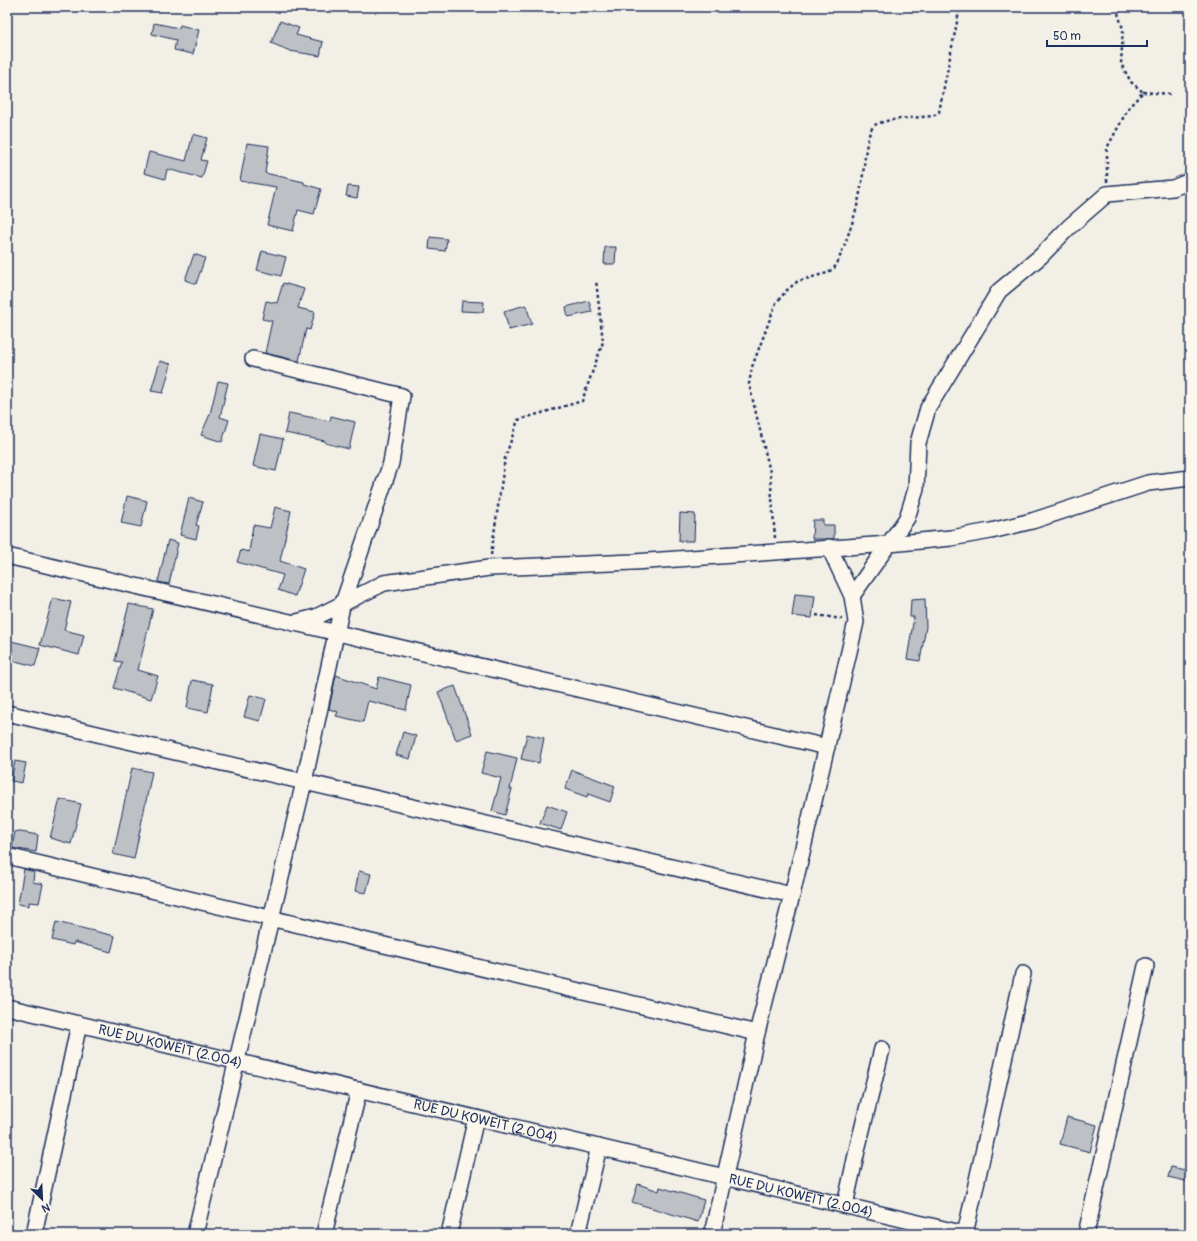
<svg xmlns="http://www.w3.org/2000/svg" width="1197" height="1241" viewBox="0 0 1197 1241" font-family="Pangolin,sans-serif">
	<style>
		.building { fill: #bdc0c4; stroke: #1b2f5e }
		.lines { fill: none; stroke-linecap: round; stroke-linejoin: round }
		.minor-casing { stroke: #1b2f5e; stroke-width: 18 }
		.path { stroke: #1b2f5e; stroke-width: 2.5; stroke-dasharray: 3 3; stroke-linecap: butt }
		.minor { stroke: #fbf7ec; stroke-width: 15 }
		.labels { text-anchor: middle; stroke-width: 3.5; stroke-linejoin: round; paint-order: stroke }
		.street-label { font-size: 14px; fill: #1b2f5e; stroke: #fbf7ec }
	</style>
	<rect width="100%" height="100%" fill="#f2efe6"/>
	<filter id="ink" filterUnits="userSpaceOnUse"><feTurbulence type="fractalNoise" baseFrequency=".025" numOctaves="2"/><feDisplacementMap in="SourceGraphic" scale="8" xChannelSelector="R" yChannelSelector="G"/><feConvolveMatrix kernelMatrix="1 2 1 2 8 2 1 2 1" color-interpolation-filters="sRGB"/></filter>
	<g filter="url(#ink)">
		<g class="building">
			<polygon points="280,21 299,28 296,35 323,42 320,56 290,51 271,43"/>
			<polygon points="154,23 179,28 180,25 199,30 193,54 174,50 176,40 152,34"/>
			<polygon points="193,134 207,138 201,160 207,161 202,178 167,169 165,179 144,173 149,152 186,161"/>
			<polygon points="247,143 269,146 265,173 304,182 304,184 321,189 314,214 298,210 293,231 267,225 276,187 240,181"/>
			<polygon points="348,186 359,187 357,198 346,196"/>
			<polygon points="430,237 447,239 445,251 429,249"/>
			<polygon points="605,247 616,247 615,264 604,264"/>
			<polygon points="262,251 286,257 281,276 257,270"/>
			<polygon points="194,254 205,258 196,284 185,280"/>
			<polygon points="283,283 304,289 298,308 315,312 310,330 306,329 299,361 265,353 272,321 262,319 266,301 277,303"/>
			<polygon points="462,301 484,302 483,312 461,311"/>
			<polygon points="589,301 592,312 568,317 566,307"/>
			<polygon points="526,305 532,324 509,330 504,311"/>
			<polygon points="160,361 171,364 163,393 151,391"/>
			<polygon points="218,381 228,383 220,417 229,420 222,442 201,435 210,414"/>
			<polygon points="289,413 330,421 331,416 355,422 349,449 325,443 325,441 285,433"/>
			<polygon points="260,434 283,439 276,471 253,466"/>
			<polygon points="127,496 147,501 141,527 121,523"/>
			<polygon points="189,498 203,502 196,525 199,526 196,539 180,535"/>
			<polygon points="275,507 291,511 280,561 304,569 295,596 278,590 283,575 237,562 241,550 249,552 253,525 270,528"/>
			<polygon points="680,513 695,514 694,541 679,541"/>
			<polygon points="813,520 823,520 823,525 834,525 834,539 812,539"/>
			<polygon points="168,540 178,543 169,584 158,582"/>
			<polygon points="795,594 815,596 812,618 792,616"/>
			<polygon points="53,598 71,602 64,630 84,635 79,655 40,645"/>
			<polygon points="925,599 926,627 920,661 907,659 914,617 910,617 911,600"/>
			<polygon points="129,604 153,609 138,670 158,676 151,699 114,688 122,662 115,661"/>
			<polygon points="7,640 40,648 35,666 7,659"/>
			<polygon points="336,675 376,689 379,677 411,685 406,710 368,701 363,722 336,716 338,712 329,709"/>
			<polygon points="192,680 213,684 208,712 187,708"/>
			<polygon points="455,686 472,734 456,740 438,692"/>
			<polygon points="250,695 266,699 260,721 244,717"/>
			<polygon points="403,732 416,736 410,759 396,755"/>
			<polygon points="527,734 544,738 539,763 521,759"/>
			<polygon points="487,751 517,758 510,789 512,789 505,815 492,811 501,778 481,773"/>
			<polygon points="15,761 26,763 22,783 11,781"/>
			<polygon points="132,768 152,772 134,859 113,854"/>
			<polygon points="572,770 615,786 610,802 588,794 587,797 565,789"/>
			<polygon points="60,799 81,804 71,844 50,838"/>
			<polygon points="547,805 567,812 561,830 540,823"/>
			<polygon points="15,831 38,835 36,852 12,848"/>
			<polygon points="24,869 34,872 33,882 43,884 39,903 29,902 29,906 18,904"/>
			<polygon points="359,871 371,874 366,893 355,891"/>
			<polygon points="56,922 115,936 111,952 74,942 73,945 52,940"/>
			<polygon points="1067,1117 1097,1125 1090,1152 1060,1144"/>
			<polygon points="1171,1167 1190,1171 1190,1182 1168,1177"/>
			<polygon points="638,1184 659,1191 660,1187 704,1200 698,1222 632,1202"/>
		</g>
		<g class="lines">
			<g class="minor-casing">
				<g id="minor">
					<polyline points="7,556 827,747"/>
					<polyline points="852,596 907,518 916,489 918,443 928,408 999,291 1041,256 1069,227 1107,194 1173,188 1190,181"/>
					<polyline points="293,623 316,617 384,583 489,568 634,562 889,544 951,538 991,531 1032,521 1148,483 1190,478"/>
					<polyline points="7,713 792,895"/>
					<polyline points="7,856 757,1033"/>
					<path id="s1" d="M7,1007L965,1234"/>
					<polyline points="845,1205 858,1146 882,1049"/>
					<polyline points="34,1234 79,1024"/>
					<polyline points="195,1234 304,782 342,606 391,463 402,396 253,359"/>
					<polyline points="324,1234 359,1090"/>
					<polyline points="449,1234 476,1118"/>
					<polyline points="578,1234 599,1147"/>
					<polyline points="712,1234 757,1033 792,895 856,622 852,596 829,547"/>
					<polyline points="965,1234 1023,974"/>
					<polyline points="1086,1234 1146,966"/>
				</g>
			</g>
			<g class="path">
				<polyline points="1143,92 1170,94"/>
				<polyline points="1107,182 1107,148 1129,107 1143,92 1131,82 1121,64 1123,29 1116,7"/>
				<path d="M775,538L770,472L749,384L752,367L776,303L787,290L798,281L827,273L834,268L837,264C851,229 860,204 864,166C865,157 867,130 875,125C887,118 918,118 933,116L939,112L960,7"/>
				<polyline points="491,555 505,458 518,420 582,401 603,342 596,280"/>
				<polyline points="816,615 842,619"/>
			</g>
			<use href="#minor" class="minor"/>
		</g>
	</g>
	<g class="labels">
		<g class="street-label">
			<text dy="5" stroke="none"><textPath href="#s1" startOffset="168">RUE DU KOWEÏT (2.004)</textPath></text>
			<text dy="5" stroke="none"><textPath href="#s1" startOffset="492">RUE DU KOWEÏT (2.004)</textPath></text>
			<text dy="5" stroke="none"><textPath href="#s1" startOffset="816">RUE DU KOWEÏT (2.004)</textPath></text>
		</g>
	</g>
	<rect width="1197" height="1241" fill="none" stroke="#fbf7ec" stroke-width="24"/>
	<rect x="12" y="12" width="1173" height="1217" fill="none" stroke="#1b2f5e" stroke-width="1.5" filter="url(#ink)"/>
	<g transform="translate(42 1199) rotate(156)" stroke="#fbf7ec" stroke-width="3" paint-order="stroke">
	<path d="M0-3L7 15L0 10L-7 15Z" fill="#1b2f5e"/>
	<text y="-6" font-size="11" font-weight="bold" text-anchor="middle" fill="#1b2f5e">N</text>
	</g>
	<path d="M1047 40v6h100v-6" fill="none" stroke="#1b2f5e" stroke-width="2"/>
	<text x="1053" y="40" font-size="12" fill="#1b2f5e" stroke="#fbf7ec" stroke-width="3" paint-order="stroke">50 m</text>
</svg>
